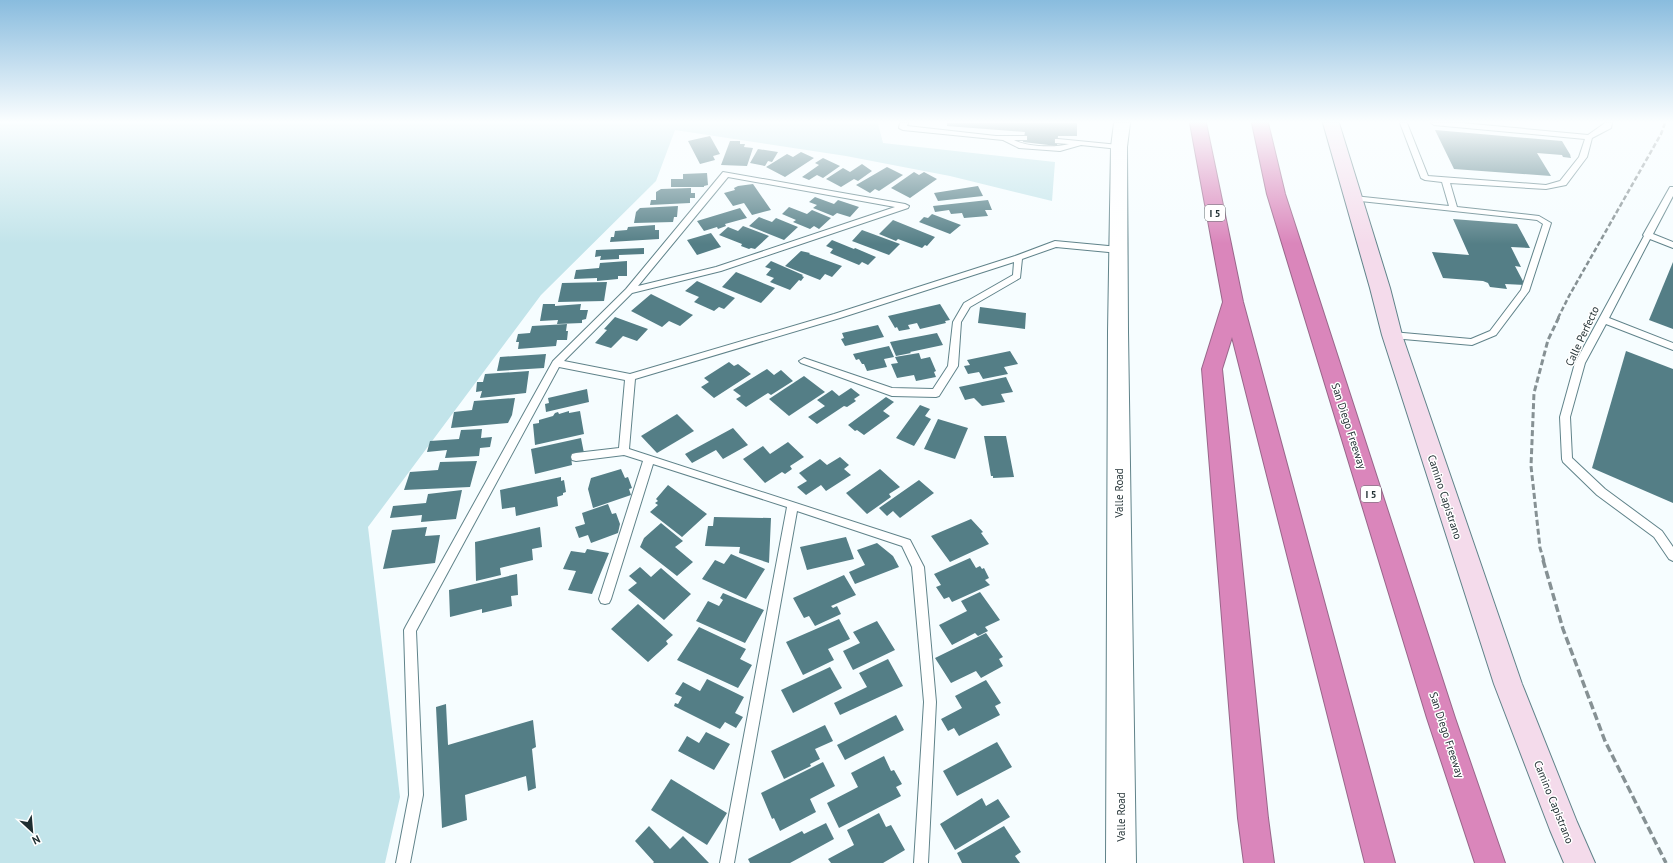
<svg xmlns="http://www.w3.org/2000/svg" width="1673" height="863" viewBox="0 0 1673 863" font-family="'PT Sans',sans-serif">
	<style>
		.green { fill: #c2e4ea }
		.building { fill: #547e86 }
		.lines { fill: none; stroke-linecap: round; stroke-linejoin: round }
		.service-casing { stroke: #60838a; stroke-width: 2 }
		.tertiary-casing { stroke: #60838a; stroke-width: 2 }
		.secondary-casing { stroke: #60838a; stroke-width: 2 }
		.motorway-casing { stroke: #98678a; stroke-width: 2 }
		.service { fill: #fff; fill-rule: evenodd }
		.tertiary { fill: #fff; fill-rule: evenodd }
		.secondary { fill: #f4dbeb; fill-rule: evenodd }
		.motorway { fill: #da86bb; fill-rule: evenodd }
		.rail-far2 { stroke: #869194; stroke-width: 2.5; stroke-dasharray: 5 2.5; stroke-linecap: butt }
		.rail-far1 { stroke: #869194; stroke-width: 3; stroke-dasharray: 6 3; stroke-linecap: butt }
		.rail { stroke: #869194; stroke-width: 3.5; stroke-dasharray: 8 3.5; stroke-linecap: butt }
		.labels { text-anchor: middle; stroke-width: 3; stroke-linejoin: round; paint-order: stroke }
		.shield { fill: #fff; stroke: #626c6e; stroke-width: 1 }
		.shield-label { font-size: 10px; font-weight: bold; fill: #1e2d30 }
		.street-label { font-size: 11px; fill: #1e2d30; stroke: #fff }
	</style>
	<rect width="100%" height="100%" fill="#f6fdff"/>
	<polygon class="green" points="0,123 878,123 883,143 1055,162 1052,201 950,176 846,156 675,130 656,181 541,295 368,527 400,797 385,863 0,863"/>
	<g class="building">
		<polygon points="947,123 1077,123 1077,136 1058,136 1057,146 1023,142 1025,132 947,126"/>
		<polygon points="1435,130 1562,141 1571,156 1570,155 1571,158 1563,157 1562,155 1537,153 1551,176 1454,169"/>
		<polygon points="710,136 720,154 713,156 715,160 700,164 688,141"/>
		<polygon points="730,141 740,141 740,144 745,144 744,147 753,148 747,166 721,165"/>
		<polygon points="758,149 778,152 772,162 768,161 765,166 750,163"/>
		<polygon points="801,152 814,158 785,177 766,167 787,154 793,157"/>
		<polygon points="823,158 840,166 823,178 817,175 809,180 802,177 819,165 815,163"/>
		<polygon points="862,164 872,171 858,181 854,179 841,187 826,179 843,168 850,172"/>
		<polygon points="887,167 903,175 879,191 875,189 870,193 856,185"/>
		<polygon points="914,172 919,175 924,172 937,179 910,198 891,188"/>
		<polygon points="707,173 708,185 704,186 704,187 671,187 671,179 683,179 683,174"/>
		<polygon points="753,184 771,210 752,215 744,203 733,206 724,193 735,190 734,188 738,186"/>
		<polygon points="978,186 983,196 938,201 934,193"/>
		<polygon points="691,188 691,193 695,193 695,198 690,198 690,203 650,205 651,200 656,200 656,192 661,189"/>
		<polygon points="815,197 834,204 838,200 859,207 850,217 837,213 833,216 813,208 817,205 809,202"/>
		<polygon points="988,200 992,210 985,210 988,216 964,218 962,213 951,214 949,210 935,212 933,206"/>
		<polygon points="678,206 677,217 674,217 673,222 634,223 636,212 640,208"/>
		<polygon points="789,207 807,214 812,210 831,218 819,229 814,226 810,229 793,222 796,220 782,214"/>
		<polygon points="740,208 747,218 725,224 726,226 718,229 717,227 704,231 697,221"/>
		<polygon points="932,214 961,225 950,234 919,222 924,217 928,218"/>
		<polygon points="759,217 772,222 776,218 798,227 784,240 749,226"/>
		<polygon points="1453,219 1517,224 1530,248 1511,247 1521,267 1515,266 1525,285 1505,284 1507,289 1490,287 1488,283 1483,281 1443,278 1432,252 1469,255"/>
		<polygon points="893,220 935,237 927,246 925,245 922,248 898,239 896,241 879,234"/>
		<polygon points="655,225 655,230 659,230 659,239 610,242 611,237 614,237 615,231 627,230 628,227"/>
		<polygon points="743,226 769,236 755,249 751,248 749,249 741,246 742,244 719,235 728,227 738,231"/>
		<polygon points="862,230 900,244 889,255 852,241"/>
		<polygon points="711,233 721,247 697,255 687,240"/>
		<polygon points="832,240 854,249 855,248 876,257 868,265 862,262 859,265 830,253 833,249 826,246"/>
		<polygon points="644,248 644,254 619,255 619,259 600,260 601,256 595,257 596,250"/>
		<polygon points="801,251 810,253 809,254 842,266 832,277 825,274 820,280 785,266"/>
		<polygon points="627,261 627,276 618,276 618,279 597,281 597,278 574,279 576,270 599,268 600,263"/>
		<polygon points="771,261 803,275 802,276 804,277 801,281 799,280 790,290 770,282 774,278 766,275 771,269 765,267"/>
		<polygon points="1673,262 1673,329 1649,320"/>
		<polygon points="736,272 775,288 761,303 722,287"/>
		<polygon points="697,281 735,298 724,309 719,307 714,311 694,302 699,297 685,291"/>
		<polygon points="607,282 604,301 558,302 562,283"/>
		<polygon points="651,294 693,315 680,326 669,321 662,327 631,311"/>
		<polygon points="543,304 555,304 555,306 581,304 580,310 588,310 586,319 582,320 582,323 557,324 558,320 540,321"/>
		<polygon points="940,304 950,320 945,321 946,323 920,329 917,323 908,325 910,329 899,331 897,327 895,328 888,316"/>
		<polygon points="980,307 1026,313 1025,329 978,323"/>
		<polygon points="615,317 648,329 637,341 623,336 611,348 595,343 607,330 604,329"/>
		<polygon points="567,324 566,331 568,331 567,340 557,340 556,346 518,349 519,342 516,342 518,334 530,333 532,326"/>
		<polygon points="878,325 884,337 845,346 841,339 844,338 842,333"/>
		<polygon points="937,333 943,345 910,352 911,353 896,356 890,342"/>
		<polygon points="889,346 894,357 884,359 887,367 867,371 864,364 862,364 859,359 856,360 853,354"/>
		<polygon points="1010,351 1018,364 1004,367 1008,374 983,379 979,372 968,374 964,366 970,365 967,360"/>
		<polygon points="1626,351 1673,369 1673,503 1592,468"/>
		<polygon points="919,353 921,359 930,357 936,371 934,372 936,377 916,381 914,375 897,378 891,364 898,363 895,357"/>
		<polygon points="546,354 544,368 497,371 500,357"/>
		<polygon points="729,362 734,366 738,364 751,374 714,398 701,387 709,382 704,378"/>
		<polygon points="767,369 774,375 781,370 793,381 771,395 768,393 746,407 736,399 741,396 733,390"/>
		<polygon points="529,371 526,393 480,398 482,391 476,392 477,382 483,382 485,374"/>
		<polygon points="804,376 825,392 789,416 769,399"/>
		<polygon points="1006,377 1013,392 1001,394 1005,402 982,406 974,398 965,400 959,387"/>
		<polygon points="851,388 860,395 854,399 856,401 847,407 844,406 817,424 808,417 825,406 817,400 832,390 839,396"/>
		<polygon points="587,389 589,402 546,412 545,404 549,403 548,398"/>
		<polygon points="886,397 894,402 883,411 890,416 864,435 857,430 855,431 848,425"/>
		<polygon points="515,398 512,415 508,423 451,428 454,412 472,410 474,401"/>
		<polygon points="920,405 930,409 925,416 931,419 914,446 896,438"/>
		<polygon points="569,411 569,413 580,411 584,434 535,445 533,424 539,423 539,420 553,416 555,413 558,412 559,414"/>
		<polygon points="677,414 694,431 657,453 641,436"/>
		<polygon points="938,419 968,428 955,459 924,449"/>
		<polygon points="733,428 748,445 723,459 716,450 692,463 685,454"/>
		<polygon points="482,429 481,438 492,437 490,447 480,448 479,456 445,458 447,450 427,452 430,441 459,439 461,430"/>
		<polygon points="984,436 1006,436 1014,477 993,478 993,476 991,476"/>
		<polygon points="581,438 584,453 571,457 572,465 535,474 531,449"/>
		<polygon points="788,442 804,457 790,466 792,469 785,474 782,472 765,483 743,459 763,446 770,454"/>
		<polygon points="840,457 849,465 844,469 851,475 826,491 821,485 806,495 797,487 807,481 799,473 820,459 827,465"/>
		<polygon points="477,461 470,487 404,490 410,472 438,470 440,462"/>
		<polygon points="621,469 625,478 628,477 632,488 629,489 631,495 593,508 588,489 591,478"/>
		<polygon points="880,469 900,487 889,494 891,497 867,514 846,493"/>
		<polygon points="561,477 561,481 564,480 566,492 563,493 563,495 557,497 558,506 516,516 515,507 502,509 500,490"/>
		<polygon points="919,480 934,493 900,518 893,511 887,516 879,508"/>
		<polygon points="668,485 707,514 682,537 650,512 658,505 655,503 658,501 656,499"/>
		<polygon points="462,490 456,519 421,522 422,515 390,518 393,506 426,503 428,494"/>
		<polygon points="608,504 612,514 616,513 620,524 618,533 591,543 588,535 579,538 575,527 585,524 582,513"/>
		<polygon points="714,517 771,518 769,563 739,553 740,547 705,546 708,526 713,526"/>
		<polygon points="971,519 983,532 981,533 989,544 950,562 931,536"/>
		<polygon points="661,523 683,541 675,547 693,562 677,576 640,547 644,538"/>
		<polygon points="427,527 425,536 440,535 435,563 383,569 392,530"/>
		<polygon points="540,527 542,547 532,549 533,560 500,568 501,575 476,581 475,542"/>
		<polygon points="846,537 854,559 807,570 800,547"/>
		<polygon points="877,543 893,556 899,567 855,584 849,572 865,565 857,550"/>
		<polygon points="587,549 609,553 592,594 568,590 576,571 563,569 571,551 585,553"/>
		<polygon points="731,554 765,569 746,599 702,579 715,560 724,564"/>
		<polygon points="970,558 976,568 980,566 982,569 984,568 989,578 985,580 990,585 952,602 949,597 944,599 936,587 941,585 934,574"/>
		<polygon points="640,567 651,577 661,568 691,594 664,620 628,590 637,583 629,576"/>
		<polygon points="517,574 518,595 511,596 512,606 482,613 482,609 450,617 449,590"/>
		<polygon points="844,575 856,595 831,606 833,608 837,606 841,614 815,626 809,616 804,618 793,598"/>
		<polygon points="980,592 1000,620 985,627 988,631 978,636 975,633 952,645 939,625 967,611 961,601"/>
		<polygon points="723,593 764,610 745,643 696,621 708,601 719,606 723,600 720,598"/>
		<polygon points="638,604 673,635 666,641 668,644 648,662 611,629"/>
		<polygon points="839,619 850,639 828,649 834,660 803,675 786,642"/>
		<polygon points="877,621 895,650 853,670 843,651 860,643 853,632"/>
		<polygon points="699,627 746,649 740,659 752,665 738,688 677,660"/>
		<polygon points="986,633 1003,657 999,659 1003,666 981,678 976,671 951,683 935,658"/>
		<polygon points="888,659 903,686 840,715 834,703 867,687 859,673"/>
		<polygon points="830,667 842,688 793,713 781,690"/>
		<polygon points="707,679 744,697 735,713 743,717 736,728 725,722 720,729 674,706 675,703 678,704 682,697 675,694 683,682 700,691"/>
		<polygon points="986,680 1001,703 995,706 1000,715 959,736 954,728 948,731 941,719 962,708 955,696"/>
		<polygon points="446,704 448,745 533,720 536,747 532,749 536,788 528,791 526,776 465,795 467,820 442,828 436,707"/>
		<polygon points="896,715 904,730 845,760 837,745"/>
		<polygon points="825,725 833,741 815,749 820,759 810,764 811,766 784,779 771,751"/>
		<polygon points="706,732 730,744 714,770 678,751 687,736 699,743"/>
		<polygon points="997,742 1012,767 957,796 943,771"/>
		<polygon points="884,756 891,771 894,770 902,784 896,787 901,796 839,828 827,803 858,787 851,773"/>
		<polygon points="823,762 835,786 810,799 816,812 780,831 774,818 772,819 761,793"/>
		<polygon points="671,779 727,813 707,845 651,810"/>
		<polygon points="982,798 986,806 998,799 1010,817 955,850 940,824"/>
		<polygon points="879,813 886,827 891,825 905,850 883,863 831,863 828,859 854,845 847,830"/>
		<polygon points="826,823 834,839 790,863 750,863 748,859 802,831 804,834"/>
		<polygon points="649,826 670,849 683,836 709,863 653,863 654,862 635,841"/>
		<polygon points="1004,826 1021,852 1015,856 1020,863 962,863 957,853"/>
	</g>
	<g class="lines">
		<g class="service-casing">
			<g id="service">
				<path d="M900,123H908L907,126L996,136H1027V140H1014C1027,147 1055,148 1069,144L1055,143V139H1058L1119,145L1123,147L1119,149L1081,145L1060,151L1019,148L1003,140L903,130L899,128Z"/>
				<polygon points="1400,123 1407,123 1428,176 1546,185 1560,181 1579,157 1585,139 1434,125 1431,123 1462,123 1588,135 1605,123 1612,123 1611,128 1592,138 1587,157 1566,185 1546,189 1450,183 1457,207 1539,216 1551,223 1529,291 1496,335 1472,345 1392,338 1387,335 1392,332 1471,339 1490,331 1521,290 1543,224 1537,220 1351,200 1350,198 1354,196 1449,206 1442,182 1425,180 1421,178"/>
				<path d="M723,172L905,204L909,206L908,208L721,271L632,293L564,361L630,374L834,314L1015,256L1055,241L1119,247L1123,250L1119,253L1056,247L1022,259L1020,278L970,307L961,322L958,366L939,396L936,397L892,396L801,363L799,361L804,358L892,388L933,389L948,366L953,322L964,303L1013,275L1014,262L840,318L635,379L629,449L910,540L924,567L936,702L928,863H914L924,702L912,567L902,546L797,511L734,863H720L787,507L653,464L611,599L609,603L605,604L601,603L599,599L643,461L624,455L576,461L572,460L571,457L572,454L576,453L619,448L625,380L559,367L416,631L423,795L410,863H396L409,795L404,630L406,626L553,361L626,289ZM728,177L895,207L716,267L638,286Z"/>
				<polygon points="1670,187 1673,187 1673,196 1653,234 1673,242 1673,248 1650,239 1609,318 1673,343 1673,350 1606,324 1585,363 1570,417 1572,458 1605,489 1662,531 1673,547 1673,561 1669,559 1654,537 1597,495 1563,462 1562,459 1560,417 1575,363 1644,236 1643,235"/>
			</g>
		</g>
		<g class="tertiary-casing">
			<polygon id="tertiary" points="1114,123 1130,123 1127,147 1128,332 1136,863 1106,863 1108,332 1111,147"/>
		</g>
		<g class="secondary-casing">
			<polygon id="secondary" points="1323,123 1339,123 1390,288 1402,335 1522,684 1577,822 1595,863 1564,863 1550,830 1494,684 1382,335 1370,288"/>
		</g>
		<g class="motorway-casing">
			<g id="motorway">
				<polygon points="1190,123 1206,123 1243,302 1395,863 1365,863 1232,337 1222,369 1268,818 1274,863 1244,863 1238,818 1202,369 1223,302"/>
				<polygon points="1252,123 1268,123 1285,194 1455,718 1505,863 1475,863 1427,718 1267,194"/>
			</g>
		</g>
		<use href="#service" class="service"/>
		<use href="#tertiary" class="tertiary"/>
		<use href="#secondary" class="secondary"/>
		<use href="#motorway" class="motorway"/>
		<polyline class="rail-far2" points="1558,318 1569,296 1661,134 1665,123"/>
		<polyline class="rail-far1" points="1544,561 1540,548 1531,466 1534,393 1548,340 1559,317"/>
		<polyline class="rail" points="1543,560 1563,629 1605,741 1666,863"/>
	</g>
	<linearGradient id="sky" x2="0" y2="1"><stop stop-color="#89bcde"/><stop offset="0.5" stop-color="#fbfeff"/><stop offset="1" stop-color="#fbfeff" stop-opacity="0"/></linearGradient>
	<rect width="1673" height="244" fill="url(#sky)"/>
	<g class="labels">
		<g class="shield">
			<rect x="1205" y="205" width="20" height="16" rx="3"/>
			<rect x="1361" y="486" width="20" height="16" rx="3"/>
		</g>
		<g class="shield-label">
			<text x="1215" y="217">I 5</text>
			<text x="1371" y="498">I 5</text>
		</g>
		<g class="street-label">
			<text transform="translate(1582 336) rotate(-65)" y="4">Calle Perfecto</text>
			<text transform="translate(1349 426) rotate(72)" y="4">San Diego Freeway</text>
			<text transform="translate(1119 493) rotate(-90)" y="4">Valle Road</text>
			<text transform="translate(1445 497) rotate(72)" y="4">Camino Capistrano</text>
			<text transform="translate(1447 735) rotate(72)" y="4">San Diego Freeway</text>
			<text transform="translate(1554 802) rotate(68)" y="4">Camino Capistrano</text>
			<text transform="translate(1121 817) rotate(-90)" y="4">Valle Road</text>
		</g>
	</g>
	<g transform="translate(32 831) rotate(154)" stroke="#ffffff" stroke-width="3" paint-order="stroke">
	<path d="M0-3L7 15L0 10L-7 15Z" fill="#1e2d30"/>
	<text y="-6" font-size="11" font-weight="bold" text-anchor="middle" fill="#1e2d30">N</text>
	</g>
</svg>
